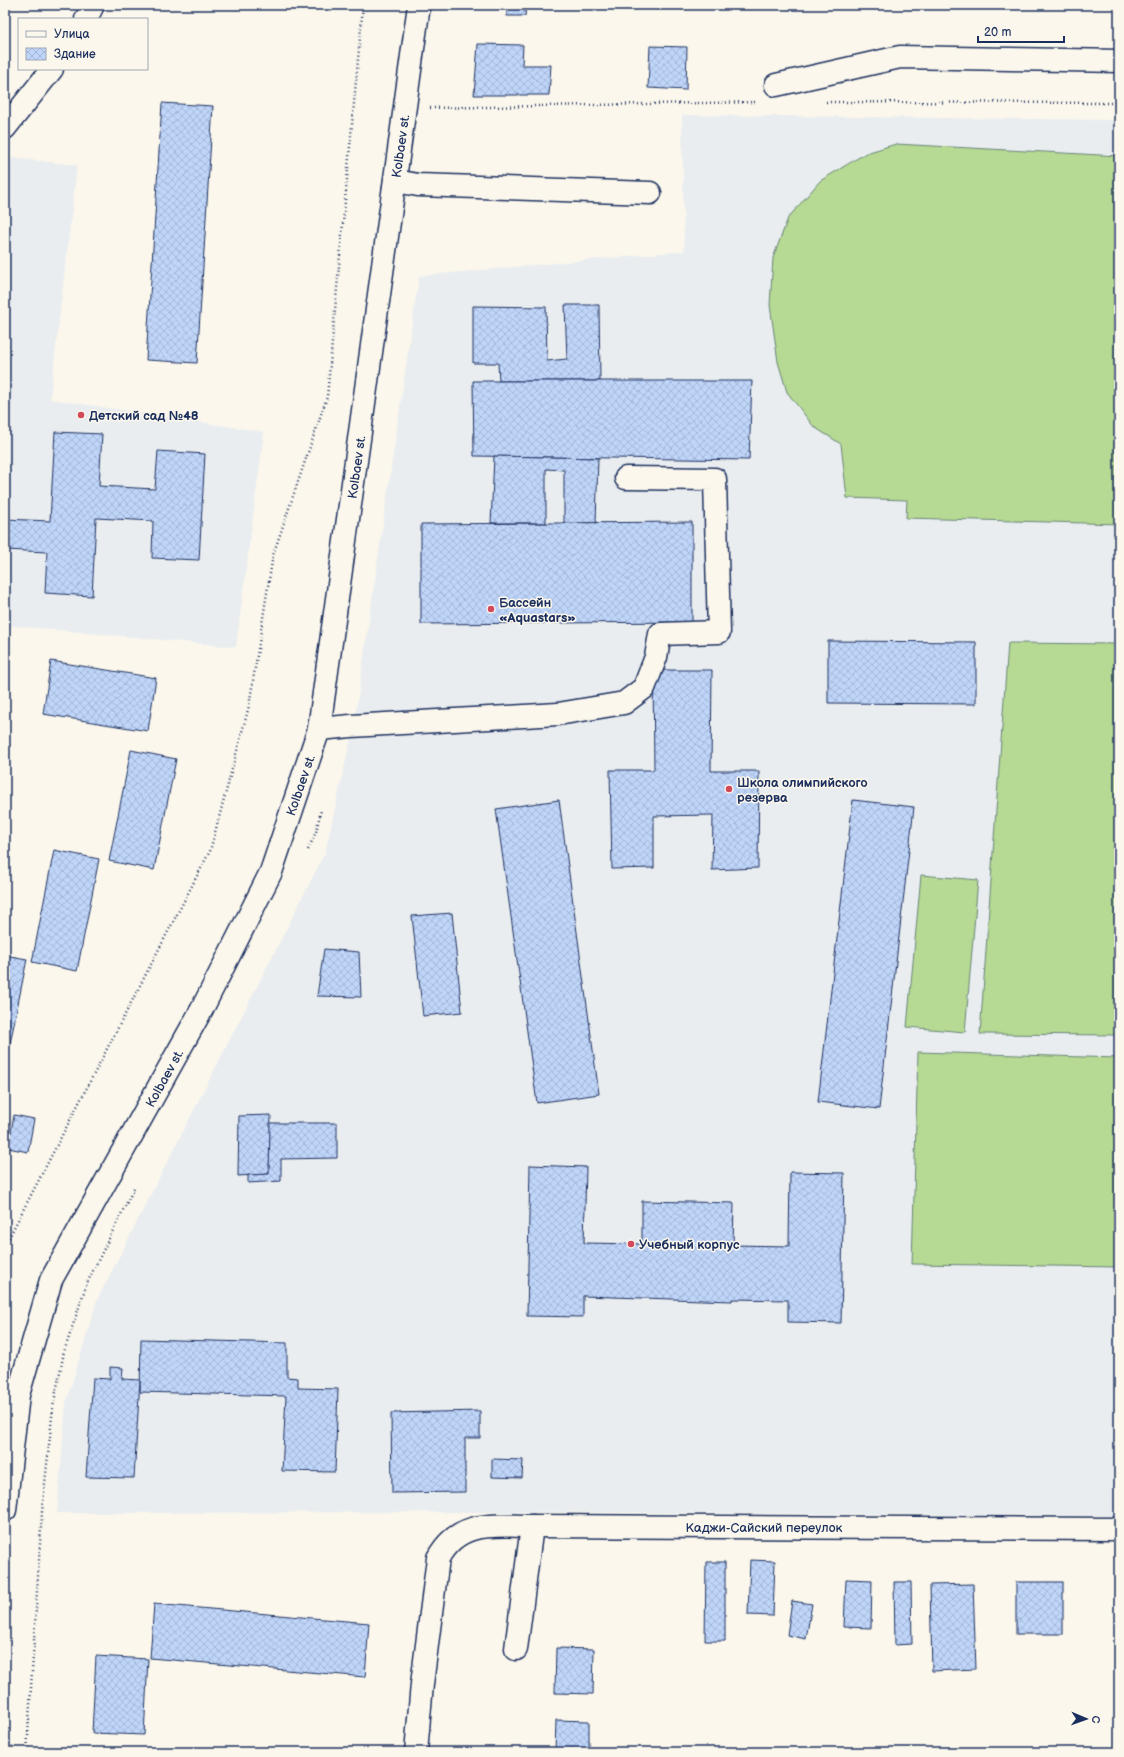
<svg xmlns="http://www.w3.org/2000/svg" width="1124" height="1757" viewBox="0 0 1124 1757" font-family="'Balsamiq Sans',sans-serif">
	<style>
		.built { fill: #e9edf0 }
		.pitch { fill: #b6d993; stroke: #688478 }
		.building { fill: url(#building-cross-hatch); stroke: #1b2f5e }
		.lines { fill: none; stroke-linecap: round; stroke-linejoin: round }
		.minor-casing { stroke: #1b2f5e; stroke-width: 25 }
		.major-casing { stroke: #1b2f5e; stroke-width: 25 }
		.path { stroke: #1b2f5e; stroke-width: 2.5; stroke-dasharray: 1 3; stroke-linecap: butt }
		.minor { stroke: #fbf7ec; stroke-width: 22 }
		.major { stroke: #fbf7ec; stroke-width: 22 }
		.poi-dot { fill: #d1495b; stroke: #fbf7ec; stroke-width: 1.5 }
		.labels { text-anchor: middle; stroke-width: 3; stroke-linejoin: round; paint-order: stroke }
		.street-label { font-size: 13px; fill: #1b2f5e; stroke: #fbf7ec }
		.poi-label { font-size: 13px; font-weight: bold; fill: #1b2f5e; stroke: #fbf7ec; text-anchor: start }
	</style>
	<defs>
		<pattern id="building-cross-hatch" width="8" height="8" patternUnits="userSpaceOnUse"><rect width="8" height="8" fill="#bfd5f9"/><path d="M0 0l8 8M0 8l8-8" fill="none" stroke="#a4b7d8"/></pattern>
	</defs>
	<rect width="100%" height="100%" fill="#fbf7ec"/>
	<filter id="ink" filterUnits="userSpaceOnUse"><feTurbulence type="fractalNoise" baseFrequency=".025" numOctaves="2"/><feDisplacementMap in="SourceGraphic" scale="8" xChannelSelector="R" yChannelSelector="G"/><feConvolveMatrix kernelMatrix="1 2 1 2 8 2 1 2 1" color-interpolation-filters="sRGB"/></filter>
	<g filter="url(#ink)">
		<g class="built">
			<polygon points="682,115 1119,120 1119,1516 519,1512 57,1513 66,1403 97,1300 325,853 354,724 419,276 684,251"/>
			<polygon points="12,158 77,165 50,399 264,432 236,647 5,625 5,189"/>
		</g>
		<g class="pitch">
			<polygon points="896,144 1119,156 1119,524 906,518 907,500 847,498 841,444 814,427 787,392 778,362 770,305 773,258 788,218 820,181 866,153"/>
			<polygon points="1008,643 1119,644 1119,1035 980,1034"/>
			<polygon points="921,875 978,880 965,1032 907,1027"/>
			<polygon points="918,1052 1119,1058 1119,1267 912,1264"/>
		</g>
		<g class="building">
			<polygon points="507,5 526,5 525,16 507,16"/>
			<polygon points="478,44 523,45 522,65 551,65 549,95 474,95"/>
			<polygon points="650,46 687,47 686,90 648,88"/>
			<polygon points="162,103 213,106 197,363 146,360"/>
			<polygon points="565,305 599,305 600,381 499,381 498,363 473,363 473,306 546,307 547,361 567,359"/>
			<polygon points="473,381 752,381 749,460 474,456"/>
			<polygon points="55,432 102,434 99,486 155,489 158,451 205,454 199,560 152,558 153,521 96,518 92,596 45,593 47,552 5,550 5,519 50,521"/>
			<polygon points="494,456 598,458 596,523 564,523 564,470 546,469 546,523 491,523"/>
			<polygon points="692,522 692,622 421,624 421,524"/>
			<polygon points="828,641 976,642 976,704 828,703"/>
			<polygon points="51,661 156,678 148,731 43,714"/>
			<polygon points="653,670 712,670 711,771 759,771 758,868 712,870 713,815 654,816 654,868 612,869 610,770 654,770"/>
			<polygon points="131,750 176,759 154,870 109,861"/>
			<polygon points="559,800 599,1094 537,1103 496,809"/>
			<polygon points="853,800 914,807 879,1109 818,1102"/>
			<polygon points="54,850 99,859 77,971 32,962"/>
			<polygon points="452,913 462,1012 423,1016 412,916"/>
			<polygon points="324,949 359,952 361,997 317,996"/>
			<polygon points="5,955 27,959 5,1069"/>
			<polygon points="14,1115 34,1119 28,1152 8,1148"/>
			<polygon points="271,1115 269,1174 238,1176 239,1116"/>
			<polygon points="270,1123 337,1123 337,1158 281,1159 281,1181 248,1183 248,1175 269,1174"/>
			<polygon points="530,1165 586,1167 584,1243 642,1244 642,1201 734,1203 733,1245 789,1246 790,1172 844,1173 841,1323 788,1322 788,1300 732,1299 732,1301 583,1296 583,1317 527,1316"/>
			<polygon points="141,1339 287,1343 287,1377 298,1378 298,1388 338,1389 335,1472 282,1471 286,1396 140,1392"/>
			<polygon points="110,1367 123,1368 122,1379 140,1380 134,1478 86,1477 93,1378 110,1379"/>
			<polygon points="480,1411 480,1438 465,1438 465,1492 392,1493 391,1413"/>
			<polygon points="492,1459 523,1460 522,1478 492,1477"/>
			<polygon points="750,1560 775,1561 773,1616 748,1615"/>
			<polygon points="706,1562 725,1562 725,1641 705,1641"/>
			<polygon points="846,1579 872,1580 871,1628 844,1627"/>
			<polygon points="894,1582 911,1582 912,1644 895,1645"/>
			<rect x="1016" y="1582" width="47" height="52"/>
			<polygon points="973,1584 976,1669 932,1671 930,1585"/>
			<polygon points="792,1601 812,1604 806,1639 787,1635"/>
			<polygon points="154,1604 369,1623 365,1677 150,1658"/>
			<polygon points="556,1648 594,1649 593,1694 555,1693"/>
			<polygon points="96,1656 148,1659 144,1735 92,1733"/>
			<polygon points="556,1720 589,1721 589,1752 555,1752"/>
		</g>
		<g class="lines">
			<g class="minor-casing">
				<g id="minor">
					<polyline points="86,19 93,5"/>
					<polyline points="776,85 900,57 1119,61"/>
					<polyline points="5,128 52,69"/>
					<polyline points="395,181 418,185 650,193"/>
					<polyline points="319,729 351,726 558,714 624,703 644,688 656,657 660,634 719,632 715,479 626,478"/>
					<polyline points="516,1649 532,1526"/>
					<path d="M416,1752L422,1684L438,1558C459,1519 494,1526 532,1526L1119,1529"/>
				</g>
			</g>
			<g class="major-casing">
				<polyline id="major" points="5,1510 18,1395 51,1280 202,1009 271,872 319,729 419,5"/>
			</g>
			<g class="path">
				<polyline points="826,102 1119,103"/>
				<polyline points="430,108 757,102"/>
				<polyline points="308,850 316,832 321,810"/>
				<polyline points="5,1245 210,851 249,706 273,555 327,397 363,5"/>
				<polyline points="27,1752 42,1512 53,1407 64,1352 87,1283 135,1186"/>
			</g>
			<use href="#minor" class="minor"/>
			<use href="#major" class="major"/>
		</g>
	</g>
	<g class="poi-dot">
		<circle cx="81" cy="415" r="4"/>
		<circle cx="491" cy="609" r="4"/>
		<circle cx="729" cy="789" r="4"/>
		<circle cx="631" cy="1244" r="4"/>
	</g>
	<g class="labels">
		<g class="street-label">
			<text transform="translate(400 146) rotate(-82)" y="5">Kolbaev st.</text>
			<text transform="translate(356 467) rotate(-82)" y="5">Kolbaev st.</text>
			<text transform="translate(300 785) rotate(-71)" y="5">Kolbaev st.</text>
			<text transform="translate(164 1078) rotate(-61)" y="5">Kolbaev st.</text>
			<text x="764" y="1532">Каджи-Сайский переулок</text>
		</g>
		<g class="poi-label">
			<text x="89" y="420">Детский сад №48</text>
			<text x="499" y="607">Бассейн<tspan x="499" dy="15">«Aquastars»</tspan></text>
			<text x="737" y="787">Школа олимпийского<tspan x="737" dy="15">резерва</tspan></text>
			<text x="639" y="1249">Учебный корпус</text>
		</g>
	</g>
	<rect width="1124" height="1757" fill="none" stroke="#fbf7ec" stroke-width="20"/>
	<rect x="10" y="10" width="1104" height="1737" fill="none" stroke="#1b2f5e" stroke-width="1.5" filter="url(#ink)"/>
	<rect x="18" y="18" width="130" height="52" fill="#fbf7ec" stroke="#a1a7b3"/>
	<rect x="26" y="31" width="20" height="6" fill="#fbf7ec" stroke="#a1a7b3"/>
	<text x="54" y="38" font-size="12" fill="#1b2f5e">Улица</text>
	<rect x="26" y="48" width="20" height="12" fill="url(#building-cross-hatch)" stroke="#a1a7b3"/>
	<text x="54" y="58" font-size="12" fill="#1b2f5e">Здание</text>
	<g transform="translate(1086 1719) rotate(92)" stroke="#fbf7ec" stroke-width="3" paint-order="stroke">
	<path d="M0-3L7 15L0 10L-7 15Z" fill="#1b2f5e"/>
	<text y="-6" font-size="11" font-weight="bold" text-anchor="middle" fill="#1b2f5e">С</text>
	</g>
	<path d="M978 36v6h86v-6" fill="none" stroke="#1b2f5e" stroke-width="2"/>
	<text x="984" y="36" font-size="12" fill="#1b2f5e" stroke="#fbf7ec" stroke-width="3" paint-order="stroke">20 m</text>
</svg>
